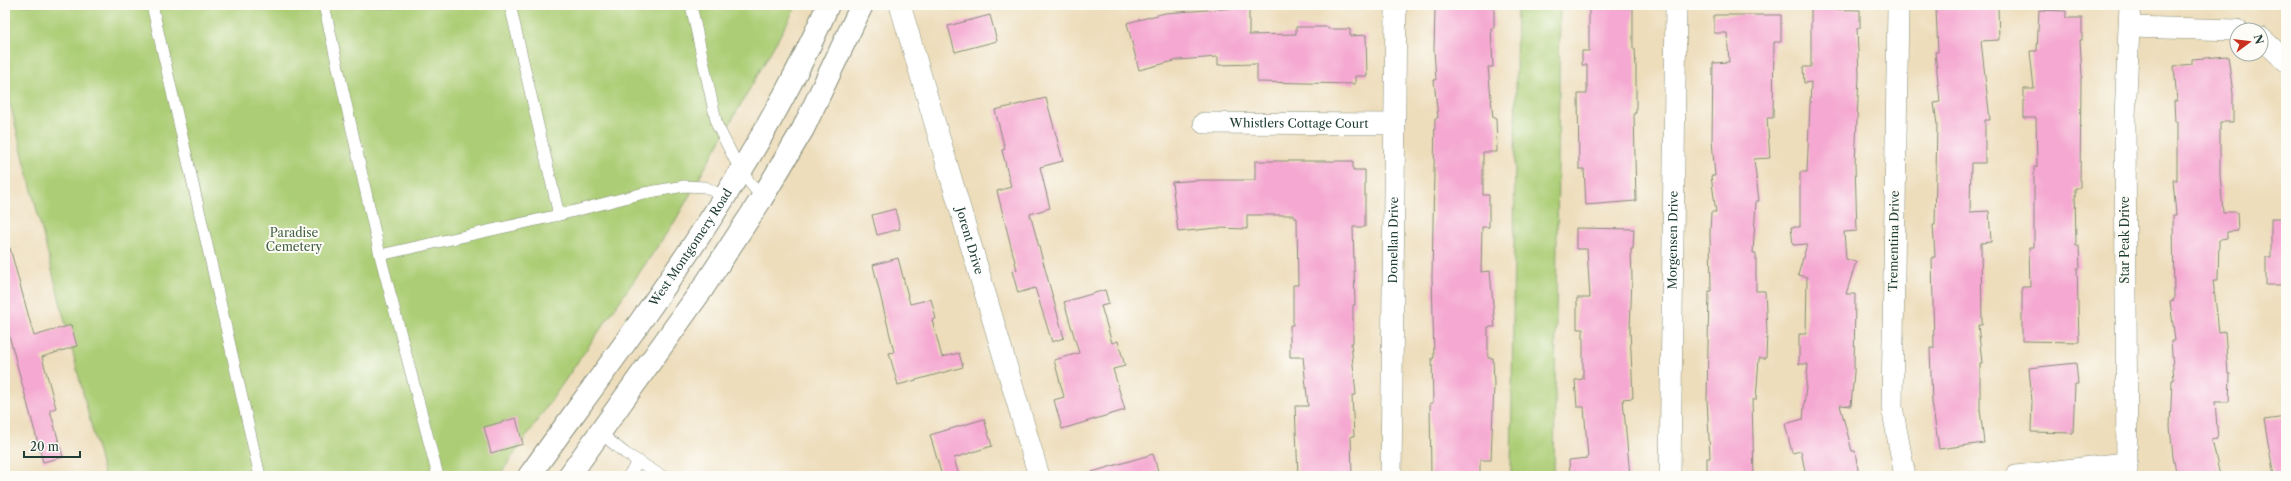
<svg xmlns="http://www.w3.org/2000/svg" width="2291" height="481" viewBox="0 0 2291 481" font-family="'Libre Caslon Text',serif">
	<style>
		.green { fill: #accd75; stroke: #668554 }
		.building { fill: #f5a8d1 }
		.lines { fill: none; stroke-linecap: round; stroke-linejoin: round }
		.service-casing { stroke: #868d78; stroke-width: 12 }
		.minor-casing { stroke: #868d78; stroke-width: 22 }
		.secondary-casing { stroke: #868d78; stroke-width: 24 }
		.service { stroke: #fff; stroke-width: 11 }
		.minor { stroke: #fff; stroke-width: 21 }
		.secondary { stroke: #fff; stroke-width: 22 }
		.labels { text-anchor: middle; stroke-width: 4; stroke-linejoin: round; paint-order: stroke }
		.street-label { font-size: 12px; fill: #1f3d34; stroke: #fdfcf7 }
		.park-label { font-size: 12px; fill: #426144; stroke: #fdfcf7 }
	</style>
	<rect width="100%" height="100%" fill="#fdfcf7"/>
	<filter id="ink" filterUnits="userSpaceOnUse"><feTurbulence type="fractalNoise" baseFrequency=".025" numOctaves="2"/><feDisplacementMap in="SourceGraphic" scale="8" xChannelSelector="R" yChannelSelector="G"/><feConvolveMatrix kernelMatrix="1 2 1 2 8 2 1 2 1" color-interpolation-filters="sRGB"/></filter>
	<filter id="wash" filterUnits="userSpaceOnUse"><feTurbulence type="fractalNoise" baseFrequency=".012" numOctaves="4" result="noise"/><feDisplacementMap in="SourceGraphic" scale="16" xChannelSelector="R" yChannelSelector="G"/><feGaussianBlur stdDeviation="0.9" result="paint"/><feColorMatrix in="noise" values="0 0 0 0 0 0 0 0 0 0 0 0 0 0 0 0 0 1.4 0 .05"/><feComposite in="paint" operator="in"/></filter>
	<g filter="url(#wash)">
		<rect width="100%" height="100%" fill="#edddbb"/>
		<g class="green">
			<polygon points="5,5 797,5 675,221 499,476 104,476 5,84"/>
			<polygon points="1517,5 1560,5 1554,476 1511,476"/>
		</g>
		<g id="blocks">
			<g class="building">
				<polygon points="1451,5 1494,5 1494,28 1491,28 1493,67 1488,67 1493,118 1496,118 1497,152 1483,152 1483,195 1489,195 1489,227 1482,227 1481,272 1490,271 1495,327 1488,327 1488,358 1493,358 1494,385 1491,460 1480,460 1480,476 1431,476 1430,403 1433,403 1432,358 1434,358 1432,276 1435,118 1438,118 1434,80 1436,80 1434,50 1435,8 1451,8"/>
				<polygon points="1234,6 1249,6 1249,35 1296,34 1296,27 1328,27 1328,29 1350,29 1350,36 1366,35 1367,76 1355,76 1355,84 1257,82 1257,64 1218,65 1218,57 1178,60 1139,70 1127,23 1165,13 1235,8"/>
				<polygon points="1589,7 1633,8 1633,49 1635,49 1636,68 1636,113 1634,113 1636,201 1586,205 1584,169 1579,169 1578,94 1587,94 1587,65 1582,65 1582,51 1589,51"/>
				<polygon points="1998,7 1999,40 1981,41 1990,120 1985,120 1985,163 1971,163 1970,212 1989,211 1991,242 1981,243 1982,325 1978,325 1982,363 1980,363 1980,409 1984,443 1939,449 1932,402 1930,348 1934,348 1932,257 1935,257 1933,225 1935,225 1937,124 1934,103 1940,102 1935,52 1938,52 1936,9"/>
				<polygon points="1811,9 1860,10 1860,28 1857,28 1859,76 1855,164 1857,231 1844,232 1846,259 1856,262 1846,294 1855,294 1854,372 1851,406 1840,405 1852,451 1855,451 1859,476 1806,476 1801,451 1792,453 1785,424 1803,419 1808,364 1799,364 1799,334 1806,334 1807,277 1798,275 1807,244 1793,245 1791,227 1800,227 1800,172 1807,172 1811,82 1804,83 1803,67 1811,67"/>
				<polygon points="2039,10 2066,11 2066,18 2082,18 2082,40 2080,40 2082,77 2081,77 2080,188 2075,188 2076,246 2079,246 2080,268 2077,268 2079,342 2022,341 2022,287 2030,287 2029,247 2034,247 2034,167 2037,167 2036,118 2024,118 2024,89 2034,89 2030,51 2037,51"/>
				<polygon points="990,15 997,41 955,52 948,26"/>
				<polygon points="1714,15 1781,15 1781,42 1774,42 1773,118 1767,118 1770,158 1754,159 1759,201 1756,201 1753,253 1756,253 1756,291 1765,291 1767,331 1766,358 1759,358 1756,400 1752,400 1754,476 1707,476 1707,458 1710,458 1707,399 1709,291 1711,291 1710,232 1711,212 1716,212 1711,176 1715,176 1712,140 1713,63 1729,62 1727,33 1714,33"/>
				<polygon points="2228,56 2233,94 2233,122 2220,122 2220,175 2223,212 2237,212 2238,231 2227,232 2227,239 2219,240 2218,280 2213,280 2219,332 2225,331 2228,374 2230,374 2229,402 2215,402 2218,439 2212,440 2220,476 2177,476 2173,457 2170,427 2172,380 2174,380 2171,341 2175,341 2170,301 2174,300 2173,215 2176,215 2173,180 2177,180 2177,122 2175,122 2174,101 2177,101 2174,66 2192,64 2192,59"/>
				<polygon points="1046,98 1063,161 1040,167 1050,208 1030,214 1064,338 1052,342 1035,288 1018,293 1012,271 1017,270 997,191 1011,187 1002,150 1005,149 995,110"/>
				<polygon points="1255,161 1353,161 1353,170 1365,170 1365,227 1353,227 1355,305 1353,305 1353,343 1351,343 1356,395 1352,395 1354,436 1351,436 1352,476 1298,476 1295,406 1308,406 1303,357 1290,357 1290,325 1293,325 1293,285 1298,285 1297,218 1294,218 1294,215 1247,215 1247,229 1216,228 1178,232 1172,182 1200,180 1255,180"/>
				<polygon points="895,209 900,229 877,235 872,215"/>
				<polygon points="2271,218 2286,218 2286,285 2266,285 2266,257 2271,257"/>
				<polygon points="1576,228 1634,229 1633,249 1631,249 1632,279 1630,329 1633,398 1623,399 1630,476 1570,476 1569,460 1588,458 1584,407 1577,407 1575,380 1583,379 1583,329 1577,329 1577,298 1590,298 1587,249 1576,249"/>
				<polygon points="10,248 34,336 71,325 77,346 42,357 56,408 50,410 63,457 43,462 5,320 5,249"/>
				<polygon points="898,258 910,304 931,299 936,319 932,320 942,357 959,353 963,367 898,385 889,353 894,352 873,265"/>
				<polygon points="1105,290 1109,304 1101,306 1112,343 1118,341 1125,366 1113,369 1125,410 1062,429 1054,400 1064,397 1054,360 1079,353 1064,302"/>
				<polygon points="2076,363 2078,384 2075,384 2073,433 2031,432 2032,401 2029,368"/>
				<polygon points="2286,417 2286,476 2274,476 2264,420"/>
				<polygon points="516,418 523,444 491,453 484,427"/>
				<polygon points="984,419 992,446 954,458 959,476 942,476 930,435"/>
				<polygon points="1153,454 1158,471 1141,476 1093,476 1092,472"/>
			</g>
		</g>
	</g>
	<g filter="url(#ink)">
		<use href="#blocks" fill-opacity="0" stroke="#868d78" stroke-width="1"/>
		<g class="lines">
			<g class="service-casing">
				<g id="service">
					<polyline points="152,5 260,476"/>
					<polyline points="324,5 380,255 438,476"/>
					<polyline points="510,5 559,215"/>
					<polyline points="691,5 717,125 740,170 762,198"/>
					<polyline points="380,255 559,215 644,193 684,186 705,187 723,196"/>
					<polyline points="600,433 625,453 662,476"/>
					<polyline points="628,476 639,461"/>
				</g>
			</g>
			<g class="minor-casing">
				<g id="minor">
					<path id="s1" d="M900,5L1039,476"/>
					<polyline points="1898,5 1892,407 1905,476"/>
					<polyline points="2130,27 2237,30"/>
					<polyline points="2261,38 2286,61"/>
					<path id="s2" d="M1204,123L1395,124"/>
					<path id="s3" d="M1391,476L1396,5"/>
					<path id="s4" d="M1670,476L1676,5"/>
					<polyline points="2016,476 2125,463"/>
					<polyline points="2127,476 2125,117 2130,5"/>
				</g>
			</g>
			<g class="secondary-casing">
				<g id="secondary">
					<path id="s5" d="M529,476C635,328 756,173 828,5"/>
					<polyline points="569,476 703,288 762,198 803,129 862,5"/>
				</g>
			</g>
			<use href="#service" class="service"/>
			<use href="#minor" class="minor"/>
			<use href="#secondary" class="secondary"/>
		</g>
	</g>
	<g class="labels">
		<g class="street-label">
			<text dy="4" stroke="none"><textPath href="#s2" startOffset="95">Whistlers Cottage Court</textPath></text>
			<text dy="4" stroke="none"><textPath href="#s1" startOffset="246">Jorent Drive</textPath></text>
			<text dy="4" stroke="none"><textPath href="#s3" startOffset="236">Donellan Drive</textPath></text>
			<text dy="4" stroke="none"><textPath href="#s4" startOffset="236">Morgensen Drive</textPath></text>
			<text transform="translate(2125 240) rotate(-90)" y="4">Star Peak Drive</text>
			<text transform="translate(1894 241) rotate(-89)" y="4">Trementina Drive</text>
			<text dy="4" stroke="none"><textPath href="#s5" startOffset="280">West Montgomery Road</textPath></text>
		</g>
		<g class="park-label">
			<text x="294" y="237">Paradise<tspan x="294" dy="14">Cemetery</tspan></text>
		</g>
	</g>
	<rect width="2291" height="481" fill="none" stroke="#fdfcf7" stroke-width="20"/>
	<g transform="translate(2249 42) rotate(75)"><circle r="19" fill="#fdfcf7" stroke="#a4b0a9"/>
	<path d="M0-3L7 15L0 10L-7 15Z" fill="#c8321e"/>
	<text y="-6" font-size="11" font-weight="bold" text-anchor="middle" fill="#1f3d34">N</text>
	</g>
	<path d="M24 451v6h56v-6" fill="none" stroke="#1f3d34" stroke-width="2"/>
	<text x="30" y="451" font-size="12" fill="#1f3d34" stroke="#fdfcf7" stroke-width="3" paint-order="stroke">20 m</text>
</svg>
